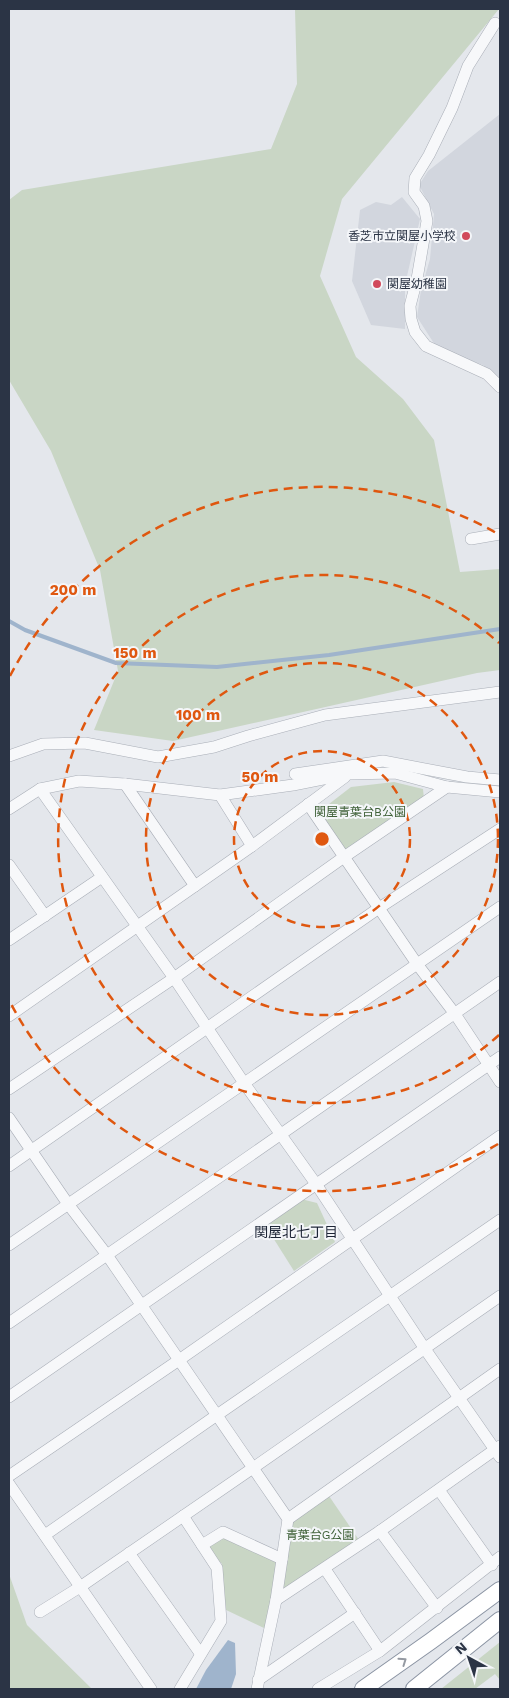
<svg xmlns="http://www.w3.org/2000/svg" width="509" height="1698" viewBox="0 0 509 1698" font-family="'Work Sans','Noto Sans JP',sans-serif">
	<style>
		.built { fill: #d2d6de }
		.green { fill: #c9d6c5 }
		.water { fill: #9fb4cc }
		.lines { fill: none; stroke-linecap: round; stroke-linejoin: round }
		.stream { stroke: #9fb4cc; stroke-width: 4 }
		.minor-casing { stroke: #a9aeb7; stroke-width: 12 }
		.highway-casing { stroke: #8b94a3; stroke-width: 18 }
		.minor { stroke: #f7f8fa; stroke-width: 11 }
		.highway { stroke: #fff; stroke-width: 16 }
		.oneway { stroke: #959aa2 }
		.ring { fill: none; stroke: #df570f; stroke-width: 2.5; stroke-dasharray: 9 6 }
		.poi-dot { fill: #d1495b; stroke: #f4f6f9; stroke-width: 2 }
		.labels { text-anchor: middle; stroke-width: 4; stroke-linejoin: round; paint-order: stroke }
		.poi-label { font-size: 12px; fill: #2b3445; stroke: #f4f6f9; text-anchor: end }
		.park-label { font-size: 12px; fill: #3f6138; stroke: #f4f6f9 }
		.neighbourhood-label { font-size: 14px; fill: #1d2536; stroke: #f4f6f9 }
		.centre { fill: #df570f; stroke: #f4f6f9; stroke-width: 2.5 }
		.ring-label { font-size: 15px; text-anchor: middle; font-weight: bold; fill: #df570f; stroke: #f4f6f9; stroke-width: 4; stroke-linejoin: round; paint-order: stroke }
	</style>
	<rect width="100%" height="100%" fill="#e4e7ec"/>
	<g class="built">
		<polygon points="500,114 500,379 483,365 437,348 417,317 421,290 430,259 434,214 419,185 428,171"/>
		<polygon points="402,197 420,219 405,285 405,329 371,325 352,281 360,210 376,202 391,205"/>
	</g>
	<g class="green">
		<polygon points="295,9 499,9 342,199 320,276 356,357 403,399 434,440 460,572 500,569 500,670 477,673 173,741 94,730 118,671 100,570 51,451 9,380 9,200 22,190 271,149 297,84"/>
		<polygon points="394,782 423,789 424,799 345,853 318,815 320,811 351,787"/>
		<polygon points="301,1199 317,1203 335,1242 294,1271 265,1225"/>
		<polygon points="329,1496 359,1540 280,1593 291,1523"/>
		<polygon points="224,1536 279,1562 266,1629 224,1609 222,1564 207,1547"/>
		<polygon points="9,1574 27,1625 92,1689 9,1689"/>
		<polygon points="500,1642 500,1680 495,1674 475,1689 441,1689"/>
	</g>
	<polygon class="water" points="228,1640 235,1643 236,1674 231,1689 196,1689 206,1670"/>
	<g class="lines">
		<polyline class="stream" points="9,621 25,630 116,663 217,667 329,655 500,629"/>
		<g class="minor-casing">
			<g id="minor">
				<polyline points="495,23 468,66 452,108 429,155 415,178 414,192 424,206 427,221 417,279 410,306 411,319 415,332 426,346 487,374 500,387"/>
				<polyline points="471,539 500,534"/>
				<polyline points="9,756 43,744 85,743 158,757 214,747 248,736 325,715 500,692"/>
				<polyline points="295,774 383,761 467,777 500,780"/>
				<polyline points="125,784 195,886"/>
				<polyline points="40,789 174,978 244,1083 316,1184 425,1349 500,1457"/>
				<polyline points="220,795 252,846"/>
				<polyline points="308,804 417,964 455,1014 500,1082"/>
				<polyline points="9,809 40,789 79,781 125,784 220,795 293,785 348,774 395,773 447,787 500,792"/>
				<polyline points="9,865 45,916"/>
				<polyline points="9,940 102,877"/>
				<polyline points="9,1016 252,846 345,777"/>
				<polyline points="9,1089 174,978 344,857 447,787"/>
				<polyline points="9,1118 68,1204 107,1255 288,1519 276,1600 257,1689"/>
				<polyline points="9,1166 379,908 500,829"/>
				<polyline points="9,1245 500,907"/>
				<polyline points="9,1323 500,982"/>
				<polyline points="9,1397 500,1057"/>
				<polyline points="9,1476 179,1360 500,1136"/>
				<polyline points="9,1484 151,1689"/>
				<polyline points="439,1490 492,1565"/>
				<polyline points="288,1519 500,1369"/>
				<polyline points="380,1531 437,1608"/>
				<polyline points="45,1535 217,1415 500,1220"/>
				<polyline points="202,1545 223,1532 282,1559"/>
				<polyline points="129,1553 200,1653"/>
				<polyline points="325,1569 380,1651"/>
				<polyline points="276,1600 380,1531 500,1446"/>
				<polyline points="40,1612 80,1587 253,1468 500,1296"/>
				<polyline points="258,1680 355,1613"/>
				<polyline points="180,1689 221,1621 217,1568 183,1516"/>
				<polyline points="318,1689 380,1651 500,1557"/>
			</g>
		</g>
		<g class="highway-casing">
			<g id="highway">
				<polyline points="363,1689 431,1641 500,1590"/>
				<polyline points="414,1689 500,1620"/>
			</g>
		</g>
		<use href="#minor" class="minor"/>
		<use href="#highway" class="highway"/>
	</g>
	<defs><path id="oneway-chevron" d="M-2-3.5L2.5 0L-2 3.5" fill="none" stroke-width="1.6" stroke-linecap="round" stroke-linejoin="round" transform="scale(1.25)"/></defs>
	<use class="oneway" href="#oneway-chevron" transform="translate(403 1661) rotate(-35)"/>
	<g class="ring">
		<circle cx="322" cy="839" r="88"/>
		<circle cx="322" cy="839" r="176"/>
		<path d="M499 1035A264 264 0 1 1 499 643"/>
		<path d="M498 1144A352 352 0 0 1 10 1002M10 676A352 352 0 0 1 498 534"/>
	</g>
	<g class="poi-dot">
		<circle cx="466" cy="236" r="5"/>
		<circle cx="377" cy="284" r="5"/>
	</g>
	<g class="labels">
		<g class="poi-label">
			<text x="456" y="240">香芝市立関屋小学校</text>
			<text x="387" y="288" text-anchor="start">関屋幼稚園</text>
		</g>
		<g class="park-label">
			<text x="360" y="816">関屋青葉台B公園</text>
			<text x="320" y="1539">青葉台G公園</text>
		</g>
		<g class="neighbourhood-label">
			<text x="296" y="1237">関屋北七丁目</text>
		</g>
	</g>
	<circle cx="322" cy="839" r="8" class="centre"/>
	<g class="ring-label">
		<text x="73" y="595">200 m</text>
		<text x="135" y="658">150 m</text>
		<text x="198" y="720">100 m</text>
		<text x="260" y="782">50 m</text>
	</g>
	<rect width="509" height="1698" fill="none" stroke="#2b3445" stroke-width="20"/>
	<g transform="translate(469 1658) rotate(320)" stroke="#f4f6f9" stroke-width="4" paint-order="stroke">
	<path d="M0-4L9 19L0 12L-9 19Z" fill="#2b3445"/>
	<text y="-8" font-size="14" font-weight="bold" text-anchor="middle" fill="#2b3445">N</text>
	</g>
</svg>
